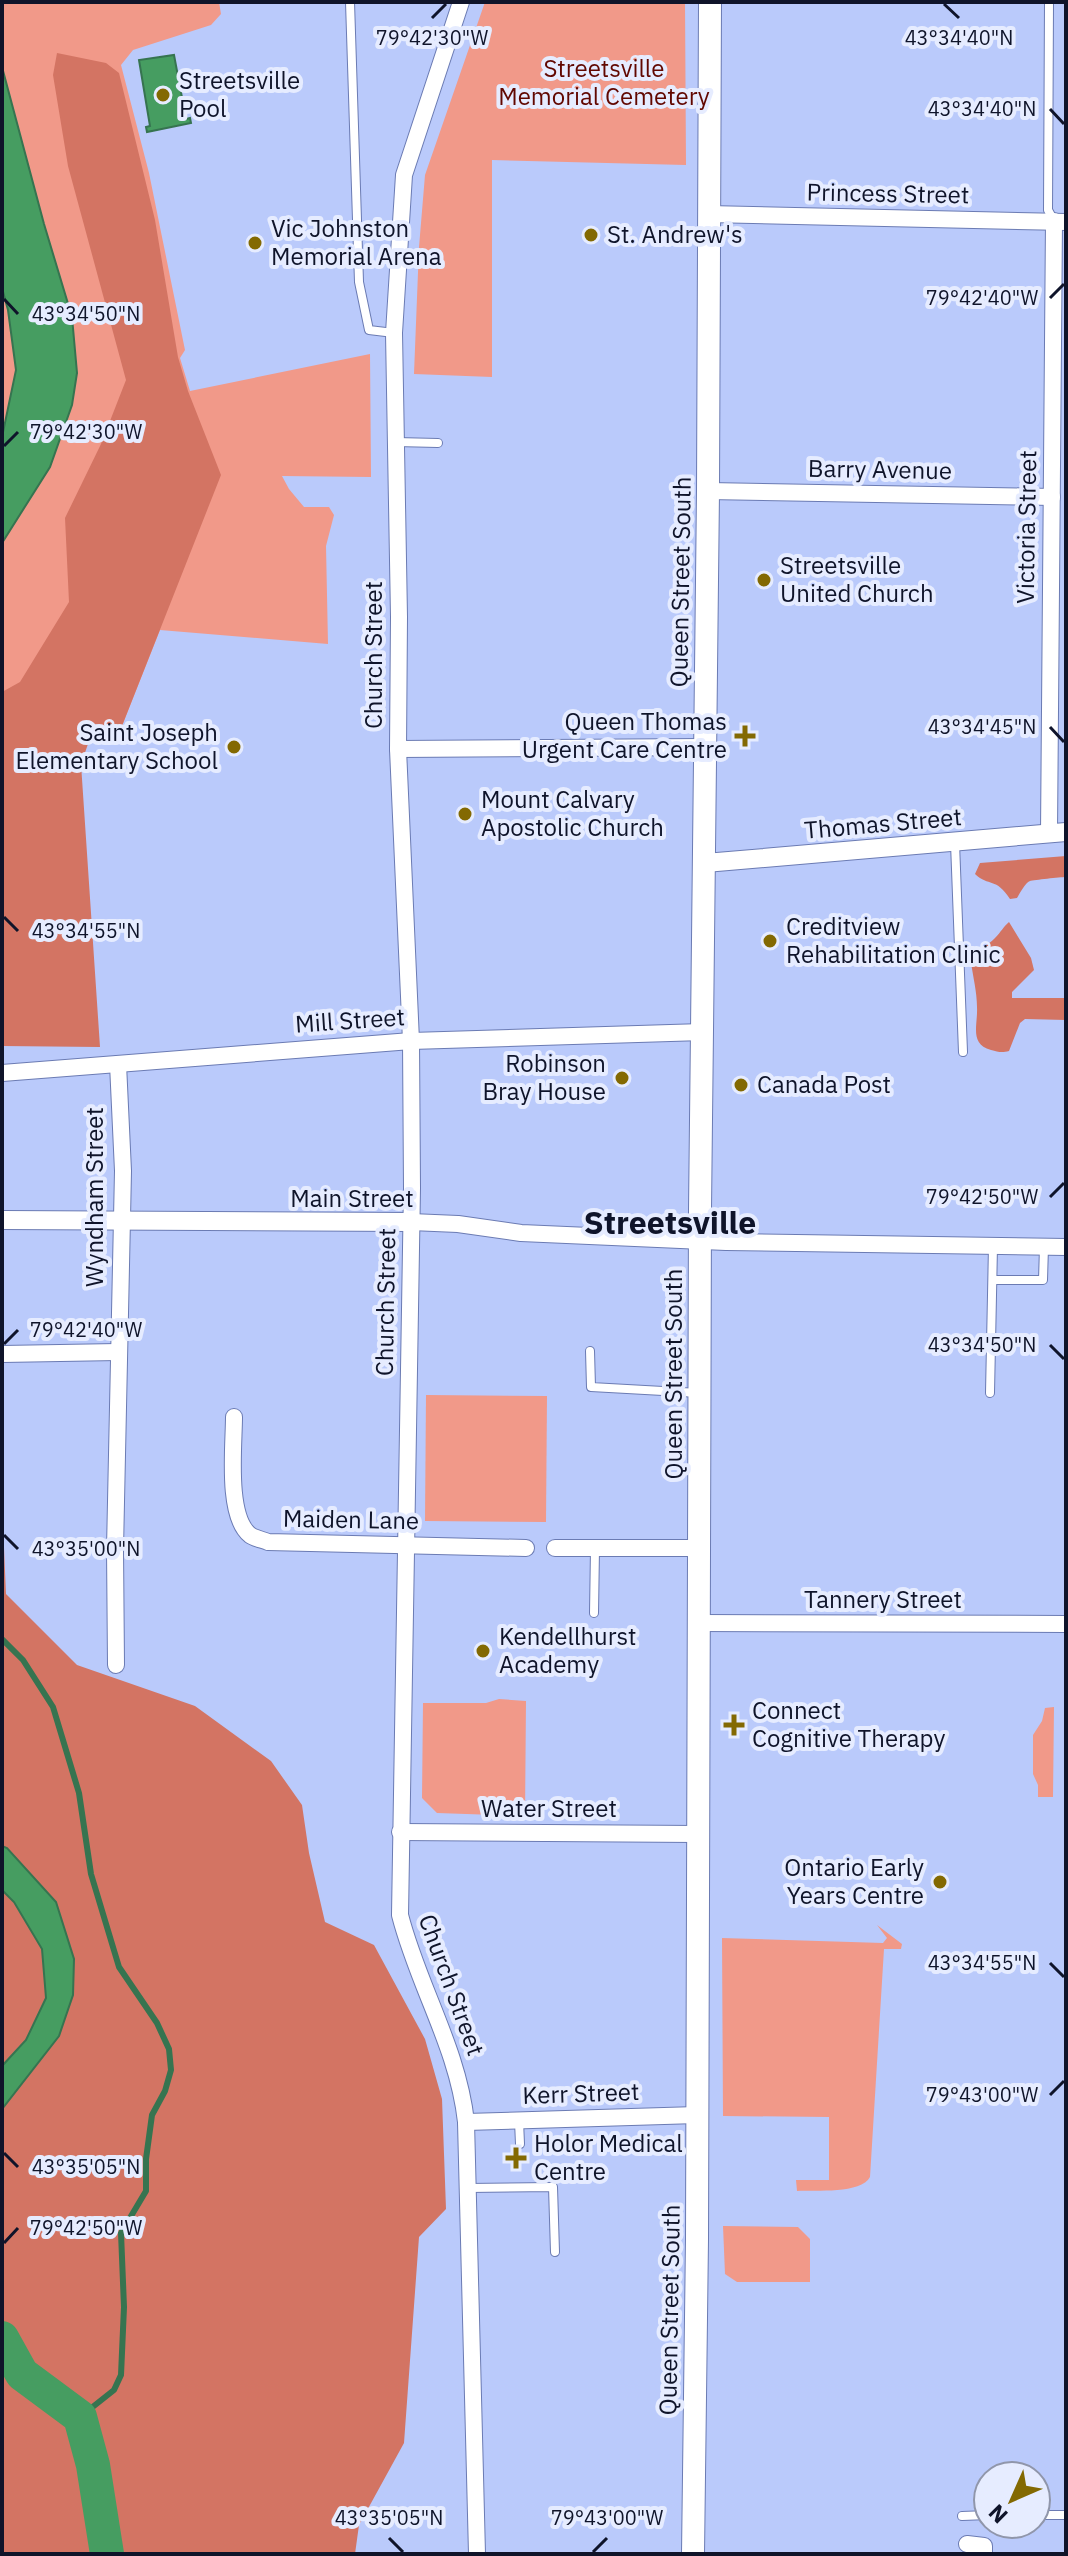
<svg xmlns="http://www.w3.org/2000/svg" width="1068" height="2556" viewBox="0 0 1068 2556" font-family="'IBM Plex Sans',sans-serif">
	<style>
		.green { fill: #f19989 }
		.forest { fill: #d37463 }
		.water { fill: #469d61; stroke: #367450; stroke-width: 2 }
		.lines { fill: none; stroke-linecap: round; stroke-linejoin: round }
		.stream { stroke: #367450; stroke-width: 6 }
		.river { stroke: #469d61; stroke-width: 34 }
		.service-casing { stroke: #6b7bb3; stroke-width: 10 }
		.minor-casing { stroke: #6b7bb3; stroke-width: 18 }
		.tertiary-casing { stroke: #6b7bb3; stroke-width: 20 }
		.secondary-casing { stroke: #6b7bb3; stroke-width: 24 }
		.service { stroke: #fff; stroke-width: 8 }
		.minor { stroke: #fff; stroke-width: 16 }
		.tertiary { stroke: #fff; stroke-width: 18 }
		.secondary { stroke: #fff; stroke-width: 22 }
		.ticks { fill: none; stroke: #0f142a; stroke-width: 3 }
		.poi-dot { fill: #836902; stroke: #e6ecff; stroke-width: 3 }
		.labels { text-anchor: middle; stroke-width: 8; stroke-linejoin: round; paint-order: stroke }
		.park-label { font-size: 24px; fill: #610700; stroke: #e6ecff }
		.poi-label { font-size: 24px; fill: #0f142a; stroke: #e6ecff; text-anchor: start }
		.street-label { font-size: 24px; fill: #0f142a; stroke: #e6ecff }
		.district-label { font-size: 32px; font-weight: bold; fill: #0f142a; stroke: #e6ecff }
		.ticks-label { font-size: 20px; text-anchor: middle; fill: #0f142a; stroke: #e6ecff; stroke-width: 8; stroke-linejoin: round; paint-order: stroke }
	</style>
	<rect width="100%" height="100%" fill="#bacafb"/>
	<g class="green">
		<polygon points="2,2 219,2 221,14 211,25 133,50 121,65 149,173 185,350 180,358 190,391 370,354 371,477 282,476 289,489 304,507 329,507 334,515 326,546 328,644 160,630 120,731 95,724 2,885"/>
		<polygon points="485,2 685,2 686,165 492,160 492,377 414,374 419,247 425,175"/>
		<polygon points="426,1395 547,1396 546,1522 425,1521"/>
		<polygon points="499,1699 526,1701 525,1816 437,1813 422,1798 423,1703 486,1703"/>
		<polygon points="1054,1707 1053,1797 1038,1797 1038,1785 1033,1774 1033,1735 1042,1721 1045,1708"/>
		<path d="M877,1925L902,1944L901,1949H884L870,2177C861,2194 816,2190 797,2191L796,2180H829V2117L723,2116L722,1938L883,1943L887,1938Z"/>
		<polygon points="723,2226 798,2227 810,2239 810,2282 737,2282 725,2274"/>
	</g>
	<g class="forest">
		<polygon points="57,53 106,63 119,73 155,220 178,357 188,391 221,475 120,731 95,724 81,764 100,1047 2,1046 2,692 20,682 69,602 65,518 101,444 126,380 68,166 53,75"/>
		<path d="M1066,856V877C1060,877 1034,880 1030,881C1025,883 1020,893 1017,898L1010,899C996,877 989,887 975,874L980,863Z"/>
		<path d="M1009,922L1031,958L1034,970L1012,992V998H1066V1020L1025,1019L1020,1023L1009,1051C1002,1053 998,1052 991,1050C969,1044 978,1025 977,1007C977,992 973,977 971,962C976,948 987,947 995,938C1001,932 1003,927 1009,922Z"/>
		<polygon points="2,1501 6,1594 77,1665 195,1706 271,1761 302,1805 309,1853 325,1922 374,1945 425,2039 442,2099 446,2209 419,2237 404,2443 359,2525 355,2554 2,2554 2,2109 41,2060 56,1902 7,1848 2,1846"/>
		<polygon points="2,1890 14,1902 42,1949 46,1998 26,2040 2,2066"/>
	</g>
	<g class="water">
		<polygon points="174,55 186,119 190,118 191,123 147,132 146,127 150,126 139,60"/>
		<polygon points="2,67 44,224 72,317 77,373 72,405 50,467 2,543 2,437 16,370 8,310 2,288"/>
		<polygon points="2,1846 7,1848 56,1902 74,1959 73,1995 59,2036 2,2109 2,2066 26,2040 46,1998 42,1949 14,1902 2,1890"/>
	</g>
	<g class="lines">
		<polyline class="stream" points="2,1639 23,1660 53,1707 79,1793 91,1874 119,1967 157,2023 169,2049 171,2070 165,2091 152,2115 146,2159 146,2191 121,2233 124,2307 121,2375 114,2390 80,2417"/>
		<polyline class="river" points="2,2338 22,2374 80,2417 93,2465 107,2554"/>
		<g class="service-casing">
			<g id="service">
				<polyline points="350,2 359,282 369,330 394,333"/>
				<polyline points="1049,2 1048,210 1054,221"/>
				<polyline points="396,442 438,443"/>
				<polyline points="955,843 963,1052"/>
				<polyline points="993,1280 1043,1280 1044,1247"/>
				<polyline points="590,1351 591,1387 699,1393"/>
				<polyline points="990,1393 993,1246"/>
				<polyline points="594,1613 595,1549"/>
				<polyline points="519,2121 520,2144"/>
				<polyline points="468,2188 553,2187 555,2252"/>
				<polyline points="1036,2515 1066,2515"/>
				<polyline points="962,2516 988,2515"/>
			</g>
		</g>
		<g class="minor-casing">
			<g id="minor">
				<path d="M461,2L404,175L394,333L399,617L398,749L411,1041L412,1188L400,1915C418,1986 458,2048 466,2122L477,2554"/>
				<polyline points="708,214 1066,222"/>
				<polyline points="708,491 1052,497"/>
				<polyline points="398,749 705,747"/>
				<polyline points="1049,833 1054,221"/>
				<polyline points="2,1073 411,1041 703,1032"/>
				<polyline points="411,1222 458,1224 521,1233 726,1242 1066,1247"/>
				<polyline points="2,1354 118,1352"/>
				<path d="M234,1417C234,1445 226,1516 250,1535C254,1538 263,1540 268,1542L526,1548"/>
				<polyline points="555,1548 700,1548"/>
				<polyline points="699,1623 1066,1624"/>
				<polyline points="116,1665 115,1549 123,1171 118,1064"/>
				<polyline points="400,1832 697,1834"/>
				<polyline points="466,2122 697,2115"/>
				<polyline points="967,2544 984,2546 984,2554"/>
			</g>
		</g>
		<g class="tertiary-casing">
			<g id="tertiary">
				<polyline points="705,863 1066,832"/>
				<polyline points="2,1220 411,1222"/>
			</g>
		</g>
		<g class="secondary-casing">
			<polyline id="secondary" points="693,2554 697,2239 700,1210 708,491 710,2"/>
		</g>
		<use href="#service" class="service"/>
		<use href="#minor" class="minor"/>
		<use href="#tertiary" class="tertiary"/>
		<use href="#secondary" class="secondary"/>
	</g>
	<path class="ticks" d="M944,4L959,18M432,18L446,4M1050,109L1064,124M1050,298L1064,284M4,299L18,314M4,446L18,432M1050,727L1064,742M4,917L18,931M1050,1197L1064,1183M4,1344L18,1330M1050,1345L1064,1359M4,1535L18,1549M1050,1963L1064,1977M1050,2095L1064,2081M4,2153L18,2167M4,2243L18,2228M389,2538L403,2552M593,2552L607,2538"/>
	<g class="poi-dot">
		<circle cx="163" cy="95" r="8"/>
		<circle cx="591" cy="235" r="8"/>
		<circle cx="255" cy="243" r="8"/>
		<circle cx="764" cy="580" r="8"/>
		<path d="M741 724h8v8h8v8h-8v8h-8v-8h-8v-8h8z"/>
		<circle cx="234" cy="747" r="8"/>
		<circle cx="465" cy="814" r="8"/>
		<circle cx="770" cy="941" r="8"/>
		<circle cx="622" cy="1078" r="8"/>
		<circle cx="741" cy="1085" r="8"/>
		<circle cx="483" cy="1651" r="8"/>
		<path d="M730 1713h8v8h8v8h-8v8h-8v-8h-8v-8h8z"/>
		<circle cx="940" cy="1882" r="8"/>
		<path d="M512 2146h8v8h8v8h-8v8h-8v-8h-8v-8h8z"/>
	</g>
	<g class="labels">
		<g class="park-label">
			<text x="604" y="77">Streetsville<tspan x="604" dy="28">Memorial Cemetery</tspan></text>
		</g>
		<g class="poi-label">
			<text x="179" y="89">Streetsville<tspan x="179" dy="28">Pool</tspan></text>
			<text x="271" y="237">Vic Johnston<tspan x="271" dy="28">Memorial Arena</tspan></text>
			<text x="607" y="243">St. Andrew's</text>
			<text x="780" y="574">Streetsville<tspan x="780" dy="28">United Church</tspan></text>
			<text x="727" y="730" text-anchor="end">Queen Thomas<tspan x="727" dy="28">Urgent Care Centre</tspan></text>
			<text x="218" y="741" text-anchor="end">Saint Joseph<tspan x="218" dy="28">Elementary School</tspan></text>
			<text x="481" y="808">Mount Calvary<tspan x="481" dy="28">Apostolic Church</tspan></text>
			<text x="786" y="935">Creditview<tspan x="786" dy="28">Rehabilitation Clinic</tspan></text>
			<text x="606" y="1072" text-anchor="end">Robinson<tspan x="606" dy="28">Bray House</tspan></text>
			<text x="757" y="1093">Canada Post</text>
			<text x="499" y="1645">Kendellhurst<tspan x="499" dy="28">Academy</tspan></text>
			<text x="752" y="1719">Connect<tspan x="752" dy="28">Cognitive Therapy</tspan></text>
			<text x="924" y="1876" text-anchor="end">Ontario Early<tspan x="924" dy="28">Years Centre</tspan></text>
			<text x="534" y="2152">Holor Medical<tspan x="534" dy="28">Centre</tspan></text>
		</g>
		<g class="street-label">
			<text transform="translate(888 194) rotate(1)" y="8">Princess Street</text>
			<text transform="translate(880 470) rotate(1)" y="8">Barry Avenue</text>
			<text transform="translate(1027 527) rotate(-89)" y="8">Victoria Street</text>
			<text transform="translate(681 582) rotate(-89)" y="8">Queen Street South</text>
			<text transform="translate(374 655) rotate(-90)" y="8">Church Street</text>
			<text transform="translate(883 824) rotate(-5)" y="8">Thomas Street</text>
			<text transform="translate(350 1021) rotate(-4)" y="8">Mill Street</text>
			<text transform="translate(95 1197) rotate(-90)" y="8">Wyndham Street</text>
			<text x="352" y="1207">Main Street</text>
			<text transform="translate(386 1302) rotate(-89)" y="8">Church Street</text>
			<text transform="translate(674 1374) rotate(-90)" y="8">Queen Street South</text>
			<text transform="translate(351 1520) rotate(1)" y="8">Maiden Lane</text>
			<text x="883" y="1608">Tannery Street</text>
			<text x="549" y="1817">Water Street</text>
			<text transform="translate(451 1985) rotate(70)" y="8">Church Street</text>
			<text transform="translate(581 2094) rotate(-2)" y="8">Kerr Street</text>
			<text transform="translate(670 2310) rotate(-89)" y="8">Queen Street South</text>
		</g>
		<g class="district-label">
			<text x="670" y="1234">Streetsville</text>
		</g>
	</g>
	<g class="ticks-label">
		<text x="432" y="45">79°42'30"W</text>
		<text x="959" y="45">43°34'40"N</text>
		<text x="982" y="116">43°34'40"N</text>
		<text x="982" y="305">79°42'40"W</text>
		<text x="86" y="321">43°34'50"N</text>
		<text x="86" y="439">79°42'30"W</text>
		<text x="982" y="734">43°34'45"N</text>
		<text x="86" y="938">43°34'55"N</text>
		<text x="982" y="1204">79°42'50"W</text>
		<text x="86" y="1337">79°42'40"W</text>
		<text x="982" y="1352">43°34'50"N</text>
		<text x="86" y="1556">43°35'00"N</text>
		<text x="982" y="1970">43°34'55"N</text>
		<text x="982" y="2102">79°43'00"W</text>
		<text x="86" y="2174">43°35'05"N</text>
		<text x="86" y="2235">79°42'50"W</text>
		<text x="389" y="2525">43°35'05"N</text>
		<text x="607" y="2525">79°43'00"W</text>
	</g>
	<rect width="1068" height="2556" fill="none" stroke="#0f142a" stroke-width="8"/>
	<g transform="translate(1012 2500) rotate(225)"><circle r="38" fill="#e6ecff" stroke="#9096aa" stroke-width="2"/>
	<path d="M0-6L14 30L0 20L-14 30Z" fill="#836902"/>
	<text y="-12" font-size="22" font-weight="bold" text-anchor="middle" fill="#0f142a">N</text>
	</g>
</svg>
